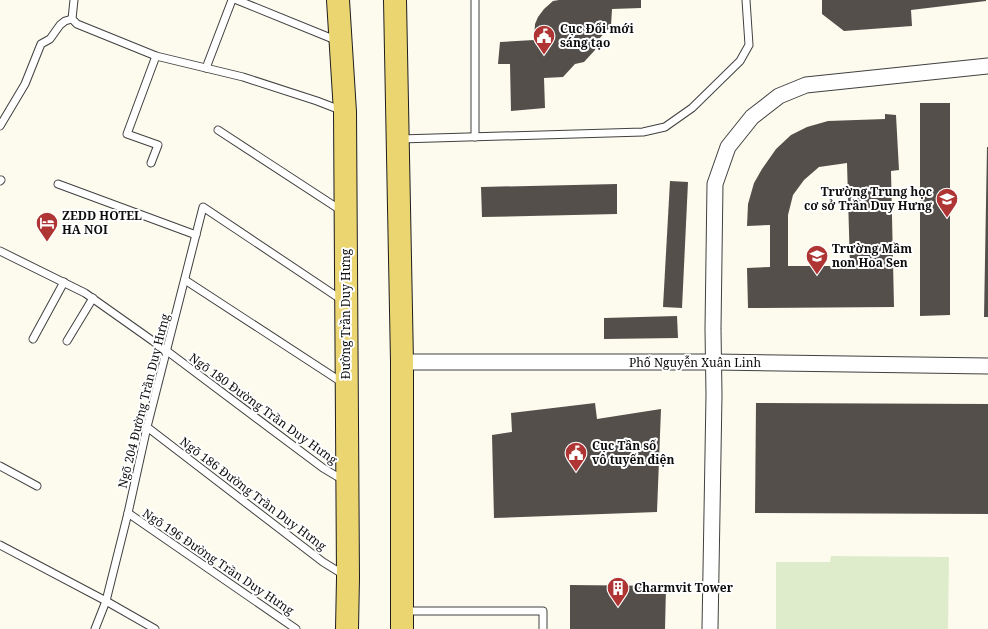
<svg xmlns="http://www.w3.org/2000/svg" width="988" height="629" viewBox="0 0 988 629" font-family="'Noto Serif',serif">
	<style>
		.pitch { fill: #dfeccc }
		.building { fill: #544f4a; fill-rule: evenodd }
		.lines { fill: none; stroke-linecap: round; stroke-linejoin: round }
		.service-casing { stroke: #404040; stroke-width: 9 }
		.minor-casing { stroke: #404040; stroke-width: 17 }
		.primary-casing { stroke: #1e1e1e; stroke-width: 24 }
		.service { stroke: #fff; stroke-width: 7 }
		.minor { stroke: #fff; stroke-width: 15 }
		.primary { stroke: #ebd571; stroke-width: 22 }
		.labels { text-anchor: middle; stroke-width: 4; stroke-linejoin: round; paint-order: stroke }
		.poi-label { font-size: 12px; font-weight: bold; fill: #0d0d0d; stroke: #fff; text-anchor: start }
		.street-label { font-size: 12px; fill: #0d0d0d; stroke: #fff }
	</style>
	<rect width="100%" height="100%" fill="#fdfbee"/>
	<polygon class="pitch" points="831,556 949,557 948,629 776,629 776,562 830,562"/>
	<g class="building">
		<polygon points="559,0 641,0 641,8 612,9 611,26 598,40 595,50 584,62 575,64 563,77 544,78 545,108 511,111 510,64 498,64 500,42 534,40 535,24 538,17 544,9 553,1"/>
		<polygon points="822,0 986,0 986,1 911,10 912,26 844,31 822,14"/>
		<polygon points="920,103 950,103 950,315 920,316"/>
		<path d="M885,114L896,115L899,170L891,171L894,307L748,308L747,268L770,267V225L747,226L748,204L754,183L762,169L776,149L791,135L807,127L828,121L885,119ZM847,163L850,266H788V215L793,195L804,180L819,167Z"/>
		<polygon points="987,147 988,147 988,317 984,317"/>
		<polygon points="670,181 688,182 682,308 663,307"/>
		<polygon points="617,184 617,214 482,217 481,187"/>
		<polygon points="677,316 678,338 604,339 604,318"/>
		<polygon points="595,403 597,419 661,409 657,512 494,518 492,435 512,432 511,413"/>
		<polygon points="756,403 988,404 988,514 755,513"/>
		<polygon points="570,585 666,586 665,629 570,629"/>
	</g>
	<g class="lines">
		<g class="service-casing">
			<g id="service">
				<polyline points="74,0 72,19 77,24 156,56 243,77 317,101 343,111"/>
				<polyline points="237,0 338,41"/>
				<polyline points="206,68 232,0"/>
				<polyline points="0,126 25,84 41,44 50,39 60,25 65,21 72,19"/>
				<polyline points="218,130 342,211"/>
				<polyline points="475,137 475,0"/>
				<polyline points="400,139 643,132 665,127 692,108 740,61 749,45 746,0"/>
				<polyline points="151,163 158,145 127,134 156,56"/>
				<polyline points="0,181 1,180"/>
				<polyline points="58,184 196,235"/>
				<polyline points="0,251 85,293 167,351 323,468 343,480"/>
				<polyline points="185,280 343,383"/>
				<polyline points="33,339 64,282"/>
				<polyline points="67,341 93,298"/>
				<polyline points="147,427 323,562 344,575"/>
				<polyline points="0,466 37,486"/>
				<polyline points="128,513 296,629"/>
				<polyline points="0,545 106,601 155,629"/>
				<polyline points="405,611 543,611 543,629"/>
				<polyline points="95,629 106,601 128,513 147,427 203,207 342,300"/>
			</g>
		</g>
		<g class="minor-casing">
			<g id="minor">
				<polyline points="402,362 714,362 988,366"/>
				<polyline points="710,629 714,395 713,329 715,184 728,147 752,117 779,96 806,85 988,66"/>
			</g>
		</g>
		<g class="primary-casing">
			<g id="primary">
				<polyline points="338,0 345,112 348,578 347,629"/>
				<polyline points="395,0 402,362 402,629"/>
			</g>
		</g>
		<use href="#service" class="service"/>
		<use href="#minor" class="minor"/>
		<use href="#primary" class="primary"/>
	</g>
	<defs>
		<g id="civic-pin" transform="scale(1.15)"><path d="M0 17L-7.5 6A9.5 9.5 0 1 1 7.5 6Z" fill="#ae3533" stroke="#fff"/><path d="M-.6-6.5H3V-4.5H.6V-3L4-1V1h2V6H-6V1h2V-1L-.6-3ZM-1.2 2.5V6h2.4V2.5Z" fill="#fff"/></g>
		<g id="school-pin" transform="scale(1.15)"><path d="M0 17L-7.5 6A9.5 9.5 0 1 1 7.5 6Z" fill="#ae3533" stroke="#fff"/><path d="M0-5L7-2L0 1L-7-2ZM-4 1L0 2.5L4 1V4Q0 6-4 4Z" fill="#fff"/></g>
		<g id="hotel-pin" transform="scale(1.15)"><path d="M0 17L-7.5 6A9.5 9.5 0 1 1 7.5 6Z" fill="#ae3533" stroke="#fff"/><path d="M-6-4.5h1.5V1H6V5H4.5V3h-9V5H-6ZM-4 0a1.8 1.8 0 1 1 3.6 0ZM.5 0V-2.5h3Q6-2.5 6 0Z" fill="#fff"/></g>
		<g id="building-pin" transform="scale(1.15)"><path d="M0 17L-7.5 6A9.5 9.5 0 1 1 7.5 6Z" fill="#ae3533" stroke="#fff"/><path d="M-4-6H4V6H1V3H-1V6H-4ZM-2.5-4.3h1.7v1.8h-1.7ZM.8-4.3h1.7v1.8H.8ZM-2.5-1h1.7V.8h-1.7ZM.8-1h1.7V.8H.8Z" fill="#fff"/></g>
	</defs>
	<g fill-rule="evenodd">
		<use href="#civic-pin" x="544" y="36"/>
		<use href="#school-pin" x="947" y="199"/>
		<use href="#hotel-pin" x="47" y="223"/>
		<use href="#school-pin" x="817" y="256"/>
		<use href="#civic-pin" x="576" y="453"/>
		<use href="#building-pin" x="618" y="588"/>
	</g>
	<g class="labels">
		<g class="poi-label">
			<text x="560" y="33">Cục Đổi mới<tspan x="560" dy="14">sáng tạo</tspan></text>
			<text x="932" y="196" text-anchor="end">Trường Trung học<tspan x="932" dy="14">cơ sở Trần Duy Hưng</tspan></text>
			<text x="62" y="220">ZEDD HOTEL<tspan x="62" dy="14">HA NOI</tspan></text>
			<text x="832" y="253">Trường Mầm<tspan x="832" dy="14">non Hoa Sen</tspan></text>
			<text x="592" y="450">Cục Tần số<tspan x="592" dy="14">vô tuyến điện</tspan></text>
			<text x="634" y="592">Charmvit Tower</text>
		</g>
		<g class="street-label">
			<text transform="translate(346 314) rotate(-90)" y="4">Đường Trần Duy Hưng</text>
			<text x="695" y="367">Phố Nguyễn Xuân Linh</text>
			<text transform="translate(144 401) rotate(-76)" y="4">Ngõ 204 Đường Trần Duy Hưng</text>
			<text transform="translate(263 409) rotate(36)" y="4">Ngõ 180 Đường Trần Duy Hưng</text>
			<text transform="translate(253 494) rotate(37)" y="4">Ngõ 186 Đường Trần Duy Hưng</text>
			<text transform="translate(218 562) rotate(34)" y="4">Ngõ 196 Đường Trần Duy Hưng</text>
		</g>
	</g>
</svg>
